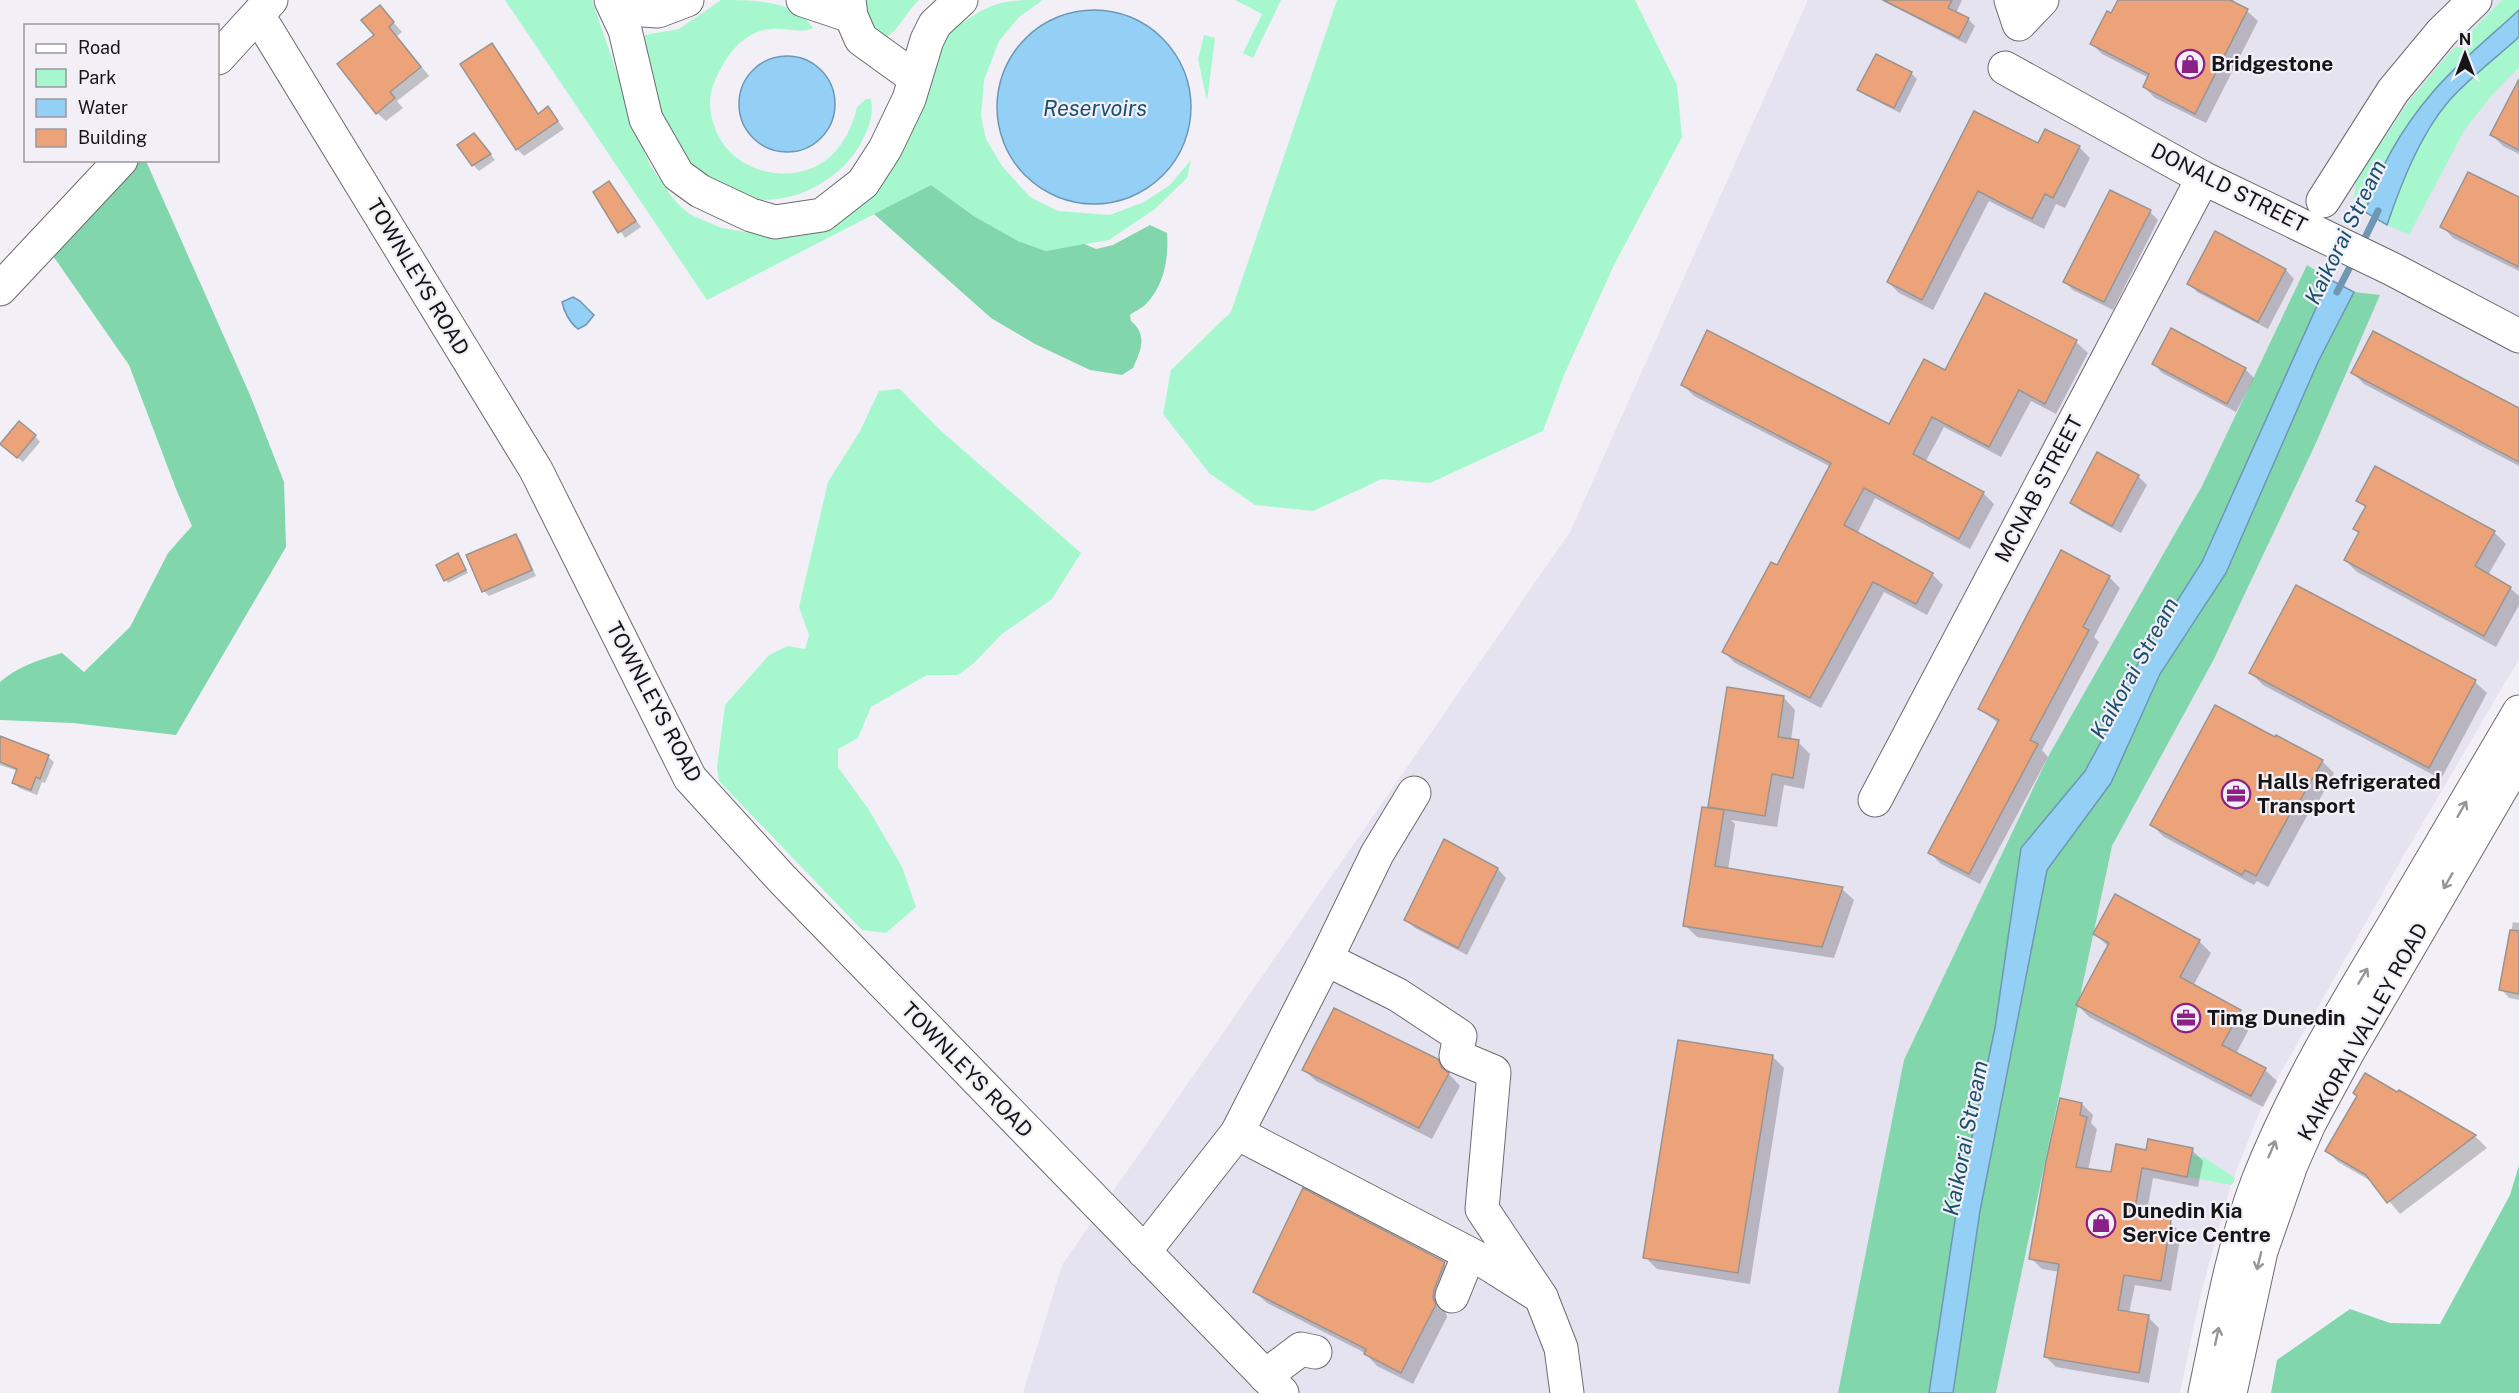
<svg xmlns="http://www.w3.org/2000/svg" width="2519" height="1393" viewBox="0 0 2519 1393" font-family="'Public Sans',sans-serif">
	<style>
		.built { fill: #e6e3f0 }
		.green { fill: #a7f7ce }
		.forest { fill: #81d6ac }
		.water { fill: #94cff6; stroke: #6e97b3; stroke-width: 1.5 }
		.shadow { fill: #0003 }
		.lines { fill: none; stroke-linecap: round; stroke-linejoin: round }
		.stream { stroke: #6e97b3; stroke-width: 7 }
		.building { fill: #eca37a; stroke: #9a9491; stroke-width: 1.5 }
		.minor-casing { stroke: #6c6b70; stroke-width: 35 }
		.major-casing { stroke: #6c6b70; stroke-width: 35 }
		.minor { stroke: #fff; stroke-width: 33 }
		.major { stroke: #fff; stroke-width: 33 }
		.oneway { stroke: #969697 }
		.labels { text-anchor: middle; stroke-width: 4.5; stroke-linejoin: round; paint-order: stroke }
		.poi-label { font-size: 21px; font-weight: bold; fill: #151517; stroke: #f2f0f6; text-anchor: start }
		.street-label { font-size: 21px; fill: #151517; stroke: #f2f0f6 }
		.water-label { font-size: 22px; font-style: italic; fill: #175071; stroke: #f2f0f6 }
	</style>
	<rect width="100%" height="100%" fill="#f2f0f6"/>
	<polygon class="built" points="1808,0 2519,0 2519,659 2404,855 2262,1106 2231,1184 2200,1297 2180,1393 1023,1393 1062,1265 1570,532"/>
	<g class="green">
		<path d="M505,0H592L643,149L650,165L671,196L681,207L691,215L722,228L763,235L836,218L949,27C962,25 971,16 983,10C1003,0 1020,0 1043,0L1019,17L999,41L984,80L981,116L986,139L1002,166L1030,197L1058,211L1110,215L1144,202L1170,185L1191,160L1187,178L1155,209L1109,240L1046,251L1018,241L977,219L931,185L707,300Z"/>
		<path d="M721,0C754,0 795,0 813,28C797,36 776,21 751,35C735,44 725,59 717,76C708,93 708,110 715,128C731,174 796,189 832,155C845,142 853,125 857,107L866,99H871C874,115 869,128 861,143C837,187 772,217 724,189C718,185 712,180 705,175C700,171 692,167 687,162C666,139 650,74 641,43L645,35L679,29Z"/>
		<path d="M859,0H919C906,12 901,27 887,37L867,27Z"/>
		<polygon points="1235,0 1281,0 1253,58 1243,53 1262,14"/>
		<polygon points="1337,0 1635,0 1677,85 1682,137 1614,265 1564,375 1543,431 1430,483 1382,479 1313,511 1255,505 1209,473 1163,414 1171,370 1231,312"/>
		<polygon points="2502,0 2519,0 2519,10 2433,92 2375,181 2365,212 2357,208 2354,197 2356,181 2410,100 2445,58"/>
		<polygon points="1204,35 1215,38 1207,101 1198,59"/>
		<path d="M2519,37V67L2492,95L2465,129L2409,235L2387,225C2401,184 2420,135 2448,102C2469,78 2496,58 2519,37Z"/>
		<polygon points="900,389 940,430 1081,553 1052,599 1002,634 974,663 958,675 927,675 871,707 858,738 838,749 838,767 869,810 902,867 916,907 886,933 862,930 719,781 717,767 725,705 769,655 788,646 805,649 809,635 799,607 828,482 860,431 879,391"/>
		<polygon points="2192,1155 2205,1158 2235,1178 2232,1185 2188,1177"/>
	</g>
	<g class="forest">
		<path d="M138,161H146L250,395L284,482L286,547L176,735L73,723L0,720V682C18,666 39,660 62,653L84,672L130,627L168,553L192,526L176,489L129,365L51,253Z"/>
		<path d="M931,185L975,217L1018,241L1046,251L1084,244L1096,249L1113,245L1150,225L1167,233C1169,258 1164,286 1146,304C1141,309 1135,311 1130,315L1131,321C1148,335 1141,350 1133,368L1122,375L1090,370L1035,344L991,318L874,214Z"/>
		<polygon points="2307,265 2329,279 2202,562 2140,659 2114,718 2085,771 2021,848 1995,1028 1957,1207 1929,1393 1838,1393 1904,1060 2049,755 2202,486"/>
		<polygon points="2354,292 2380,295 2315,445 2214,659 2112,846 1996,1393 1953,1393 1980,1211 2047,870 2111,783 2160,674 2226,573 2318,362"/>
		<polygon points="2519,1165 2519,1393 2271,1393 2277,1360 2350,1309 2390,1323 2440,1324 2510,1195"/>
	</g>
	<g class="water">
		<path d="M2519,10V37C2496,58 2469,78 2448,102C2420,135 2401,184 2387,225L2365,212C2379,168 2402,128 2432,93C2456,64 2491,36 2519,10Z"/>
		<circle cx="1094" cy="107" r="97"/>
		<circle cx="787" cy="104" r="48"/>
		<polygon points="2329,279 2354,292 2318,362 2226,573 2160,674 2111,783 2047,870 1980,1211 1953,1393 1929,1393 1957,1207 1995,1028 2021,848 2085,771 2114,718 2140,659 2202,562"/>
		<path d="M573,297L580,301L594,315L586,325L578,329C570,323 564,312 562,302Z"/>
	</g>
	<g class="shadow">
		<polygon points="1881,0 1962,0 1956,13 1968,19 1975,26 1966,44"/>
		<polygon points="2119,0 2234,0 2233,3 2247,11 2258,21 2206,123 2155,98 2144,87 2149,78 2102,54 2092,44"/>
		<polygon points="380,7 402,32 397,36 429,76 397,101 403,108 386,121 377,113 376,36"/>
		<polygon points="492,45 499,52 539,114 548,108 564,129 524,156 517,149 462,64"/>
		<polygon points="1876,56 1911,73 1917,79 1900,113 1865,95 1859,90"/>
		<polygon points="2519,96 2519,154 2503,146 2492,135"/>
		<polygon points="1975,113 2039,145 2079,147 2090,158 2065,208 2056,204 2044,229 1989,201 1933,310 1899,293 1888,282"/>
		<polygon points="480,141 495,160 479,171 473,165"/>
		<polygon points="609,183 641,227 625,238 595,192"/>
		<polygon points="2519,199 2519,271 2453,238 2442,226"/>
		<polygon points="2150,212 2158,220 2113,310 2073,290 2064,281"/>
		<polygon points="2216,233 2286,270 2294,279 2268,329 2197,292 2189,283"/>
		<polygon points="1985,295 2076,342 2088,353 2056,414 2031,401 2001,457 1944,427 1925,463 1983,493 1994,504 1970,549 1875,498 1857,534 1932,574 1943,585 1927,615 1884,592 1821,708 1735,663 1724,652 1777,567 1831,467 1694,396 1683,385 1890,426 1946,372"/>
		<polygon points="2154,364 2245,369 2254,378 2236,412 2162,373"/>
		<polygon points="2353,373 2519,410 2519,466 2364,384"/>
		<polygon points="35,436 40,442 23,462 8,450"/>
		<polygon points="2138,476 2147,485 2121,533 2081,511 2072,503"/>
		<polygon points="2358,500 2494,532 2506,544 2488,575 2510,588 2519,596 2519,605 2496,647 2357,572 2345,560 2360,534 2355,529 2366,508"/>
		<polygon points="515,535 521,541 536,576 489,596 484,591"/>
		<polygon points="460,557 468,573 448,583 438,565"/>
		<polygon points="2109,577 2120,588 2094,637 2099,642 2042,750 2048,757 1980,884 1941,864 1930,853 1999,724 1980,709"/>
		<polygon points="2297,587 2475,682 2487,693 2441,779 2263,685 2251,673"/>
		<polygon points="1784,698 1795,710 1791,741 1798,742 1810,754 1804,789 1784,785 1777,827 1731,820 1735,824 1728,870 1842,889 1854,900 1834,958 1697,937 1685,925 1713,810 1709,807"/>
		<polygon points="0,738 48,757 54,762 45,783 42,782 37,795 19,788 14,782 18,771 0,765"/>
		<polygon points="2322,761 2334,773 2311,815 2308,814 2268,887 2257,881 2254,885 2164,837 2152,825"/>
		<polygon points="1498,869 1506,878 1467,955 1415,928 1406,920"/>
		<polygon points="2513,922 2519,923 2519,1000 2509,998 2501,989"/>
		<polygon points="2095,934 2199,941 2211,953 2193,986 2240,1011 2252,1023 2236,1054 2265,1070 2277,1081 2263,1107 2089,1017 2078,1005 2109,947"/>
		<polygon points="1772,1056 1784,1068 1750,1284 1657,1269 1645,1257"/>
		<polygon points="1437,1061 1460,1086 1432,1139 1316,1081 1304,1070"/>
		<polygon points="2399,1092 2475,1136 2487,1148 2400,1214 2374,1183 2338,1162 2327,1151"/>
		<polygon points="2082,1104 2093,1115 2091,1123 2097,1129 2088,1170 2112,1174 2147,1152 2192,1150 2203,1161 2198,1187 2153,1178 2146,1217 2170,1222 2181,1233 2171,1291 2135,1285 2129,1313 2148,1317 2159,1328 2149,1383 2056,1367 2045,1356 2060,1272 2042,1269 2031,1258"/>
		<polygon points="1303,1190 1444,1264 1456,1276 1446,1302 1445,1311 1447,1317 1413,1384 1377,1366 1365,1353 1267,1303 1255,1292"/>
	</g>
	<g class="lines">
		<g class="stream">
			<polyline points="2362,244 2378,211"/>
			<polyline points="2337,292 2354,259"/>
		</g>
	</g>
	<g class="building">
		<polygon points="1883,0 1952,0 1948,8 1969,18 1959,38"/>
		<polygon points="2118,0 2230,0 2248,9 2195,114 2143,87 2149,74 2090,44 2107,11 2111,13"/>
		<polygon points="380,5 394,22 389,27 421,67 390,92 395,98 376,114 337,64 374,35 361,20"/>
		<polygon points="492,43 538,114 548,106 558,121 516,150 460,64"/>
		<polygon points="1876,54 1912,72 1894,108 1857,90"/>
		<polygon points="2519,79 2519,150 2490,135"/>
		<polygon points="1974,111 2038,143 2045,129 2080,146 2053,198 2045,194 2032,219 1978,191 1922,300 1887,282"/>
		<polygon points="474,133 491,154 472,166 457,145"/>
		<polygon points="2468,172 2519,197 2519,267 2440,227"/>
		<polygon points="609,181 636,221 618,233 593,192"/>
		<polygon points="2110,190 2151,210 2104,302 2063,282"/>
		<polygon points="2215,231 2286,269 2258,322 2187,284"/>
		<polygon points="1985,293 2077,340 2045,404 2019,390 1989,447 1932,417 1913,454 1984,492 1959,539 1864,488 1844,525 1933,573 1916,604 1873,582 1810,698 1722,652 1771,562 1777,565 1831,463 1681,385 1707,330 1889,424 1924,359 1945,370"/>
		<polygon points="2171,328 2246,368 2227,404 2152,364"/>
		<polygon points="2373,331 2519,408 2519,462 2351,373"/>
		<polygon points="19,421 36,435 17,458 0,444"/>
		<polygon points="2097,452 2139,475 2112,526 2070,503"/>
		<polygon points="2375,466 2495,531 2475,566 2511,587 2484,636 2344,560 2359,532 2353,529 2366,506 2356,501"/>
		<polygon points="516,534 532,570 482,592 466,555"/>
		<polygon points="2061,550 2110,576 2083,627 2089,630 2030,740 2038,744 1969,874 1928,853 1999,720 1978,709"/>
		<polygon points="458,553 466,570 444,581 436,565"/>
		<polygon points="2296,585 2476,680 2429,768 2249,673"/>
		<polygon points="1727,687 1784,696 1778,737 1799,740 1793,778 1772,774 1765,816 1708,807"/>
		<polygon points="2215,705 2275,737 2276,735 2323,760 2298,804 2296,803 2256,876 2245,870 2242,875 2150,825"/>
		<polygon points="0,736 49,755 40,779 36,777 31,790 12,783 17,769 0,762"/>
		<polygon points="1702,807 1724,810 1715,866 1843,887 1822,947 1683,926"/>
		<polygon points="1444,839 1498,868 1458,948 1404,920"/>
		<polygon points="2115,894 2200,940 2180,977 2241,1010 2222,1045 2266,1068 2251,1096 2076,1005 2109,943 2093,934"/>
		<polygon points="2510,930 2519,931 2519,994 2499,990"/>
		<polygon points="1334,1008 1438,1059 1442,1068 1449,1073 1419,1128 1302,1070"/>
		<polygon points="1678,1040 1773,1055 1738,1273 1643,1258"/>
		<polygon points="2365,1073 2397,1092 2399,1090 2476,1135 2387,1203 2366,1175 2325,1151 2357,1096 2353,1093"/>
		<polygon points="2060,1098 2082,1103 2080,1115 2087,1117 2076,1167 2111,1172 2116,1144 2146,1150 2148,1139 2193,1148 2187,1177 2142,1168 2134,1214 2171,1220 2161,1281 2124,1275 2118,1310 2149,1315 2139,1373 2044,1357 2059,1264 2029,1259 2046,1161"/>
		<polygon points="1303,1188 1445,1262 1434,1290 1433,1298 1436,1304 1401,1373 1364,1354 1366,1349 1253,1292"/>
	</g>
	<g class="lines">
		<g class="minor-casing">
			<g id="minor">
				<polyline points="611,0 625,30 646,119 678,175 700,191 751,215 775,222 822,215 863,183 885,149 909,99 927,40 935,24 961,0"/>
				<polyline points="803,0 851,16"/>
				<polyline points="849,0 851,16 861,39 915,78"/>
				<polyline points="2011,0 2019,24 2042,0"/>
				<polyline points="615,8 658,11 687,0"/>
				<polyline points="258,15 536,470 690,778 783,880 1282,1393"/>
				<polyline points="218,58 271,0"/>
				<polyline points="2005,68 2203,178 2392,269 2519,336"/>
				<polyline points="2323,201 2393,91 2442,32 2475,0"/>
				<polyline points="0,289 121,160"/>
				<polyline points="1875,800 2203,178"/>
				<polyline points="1326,959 1398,995 1460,1036 1456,1056 1494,1072 1482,1209 1541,1297"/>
				<polyline points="1237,1133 1487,1263 1541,1297 1561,1348 1567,1393"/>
				<polyline points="1144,1252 1237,1133 1326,959 1377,854 1414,793"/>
				<polyline points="1452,1296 1469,1254"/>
				<polyline points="1265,1376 1301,1349 1315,1352"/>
			</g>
		</g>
		<g class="major-casing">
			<g id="major">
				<path d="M2205,1393C2220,1322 2232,1249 2258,1181C2293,1092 2343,1009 2392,928C2435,856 2477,784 2519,712"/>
				<polyline points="2230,1393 2261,1251 2291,1165 2309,1124 2349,1050 2519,758"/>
			</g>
		</g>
		<use href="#minor" class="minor"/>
		<use href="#major" class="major"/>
	</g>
	<defs><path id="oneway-shaft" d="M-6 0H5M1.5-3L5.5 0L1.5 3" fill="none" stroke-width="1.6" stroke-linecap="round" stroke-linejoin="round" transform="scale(1.5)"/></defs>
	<g class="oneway">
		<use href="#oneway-shaft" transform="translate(2462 809) rotate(-60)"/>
		<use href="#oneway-shaft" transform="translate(2448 881) rotate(120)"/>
		<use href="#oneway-shaft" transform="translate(2363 976) rotate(-59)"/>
		<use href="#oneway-shaft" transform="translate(2272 1149) rotate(-67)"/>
		<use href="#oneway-shaft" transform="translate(2259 1261) rotate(104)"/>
		<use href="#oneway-shaft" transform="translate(2217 1336) rotate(-78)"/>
	</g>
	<defs>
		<g id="shop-ring" transform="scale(1.5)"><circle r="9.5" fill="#f2f0f6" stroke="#8b2186" stroke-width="1.5"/><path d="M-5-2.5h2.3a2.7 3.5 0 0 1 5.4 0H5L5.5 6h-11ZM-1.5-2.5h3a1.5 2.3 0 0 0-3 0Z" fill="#8b2186"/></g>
		<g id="office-ring" transform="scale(1.5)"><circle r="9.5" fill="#f2f0f6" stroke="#8b2186" stroke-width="1.5"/><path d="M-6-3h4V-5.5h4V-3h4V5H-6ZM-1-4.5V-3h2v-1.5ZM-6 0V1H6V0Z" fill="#8b2186"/></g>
	</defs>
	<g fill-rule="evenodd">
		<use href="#shop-ring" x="2190" y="64"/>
		<use href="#office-ring" x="2236" y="794"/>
		<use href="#office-ring" x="2186" y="1018"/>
		<use href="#shop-ring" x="2101" y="1223"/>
	</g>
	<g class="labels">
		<g class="poi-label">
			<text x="2211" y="71">Bridgestone</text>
			<text x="2257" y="789">Halls Refrigerated<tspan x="2257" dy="24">Transport</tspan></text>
			<text x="2207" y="1025">Timg Dunedin</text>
			<text x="2122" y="1218">Dunedin Kia<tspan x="2122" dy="24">Service Centre</tspan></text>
		</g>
		<g class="street-label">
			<text transform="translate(2229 188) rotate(27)" y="7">DONALD STREET</text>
			<text transform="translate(418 277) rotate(59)" y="7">TOWNLEYS ROAD</text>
			<text transform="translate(2039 489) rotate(-62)" y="7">MCNAB STREET</text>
			<text transform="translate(654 702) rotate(62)" y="7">TOWNLEYS ROAD</text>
			<text transform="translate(2363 1032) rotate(-61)" y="7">KAIKORAI VALLEY ROAD</text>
			<text transform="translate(967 1070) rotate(46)" y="7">TOWNLEYS ROAD</text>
		</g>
		<g class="water-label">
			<text x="1095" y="116">Reservoirs</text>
			<text transform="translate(2345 232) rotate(-64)" y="8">Kaikorai Stream</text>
			<text transform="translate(2134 668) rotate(-61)" y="8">Kaikorai Stream</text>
			<text transform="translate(1965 1138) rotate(-79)" y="8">Kaikorai Stream</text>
		</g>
	</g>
	<rect x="24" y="24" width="195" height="138" fill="#f2f0f6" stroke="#9a989d" stroke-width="1.5"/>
	<rect x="36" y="44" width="30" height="9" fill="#ffffff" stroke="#9a989d" stroke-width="1.5"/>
	<text x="78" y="54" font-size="18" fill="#151517">Road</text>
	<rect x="36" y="69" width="30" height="18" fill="#a7f7ce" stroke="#9a989d" stroke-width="1.5"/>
	<text x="78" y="84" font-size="18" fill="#151517">Park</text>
	<rect x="36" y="99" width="30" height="18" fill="#94cff6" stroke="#9a989d" stroke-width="1.5"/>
	<text x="78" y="114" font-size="18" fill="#151517">Water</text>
	<rect x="36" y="129" width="30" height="18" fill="#eca37a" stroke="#9a989d" stroke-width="1.5"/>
	<text x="78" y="144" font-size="18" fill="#151517">Building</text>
	<g transform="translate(2465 54)" stroke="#f2f0f6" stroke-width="4.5" paint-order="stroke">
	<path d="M0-4.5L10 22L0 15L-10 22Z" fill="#151517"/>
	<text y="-9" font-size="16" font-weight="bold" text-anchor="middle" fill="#151517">N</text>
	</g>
</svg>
